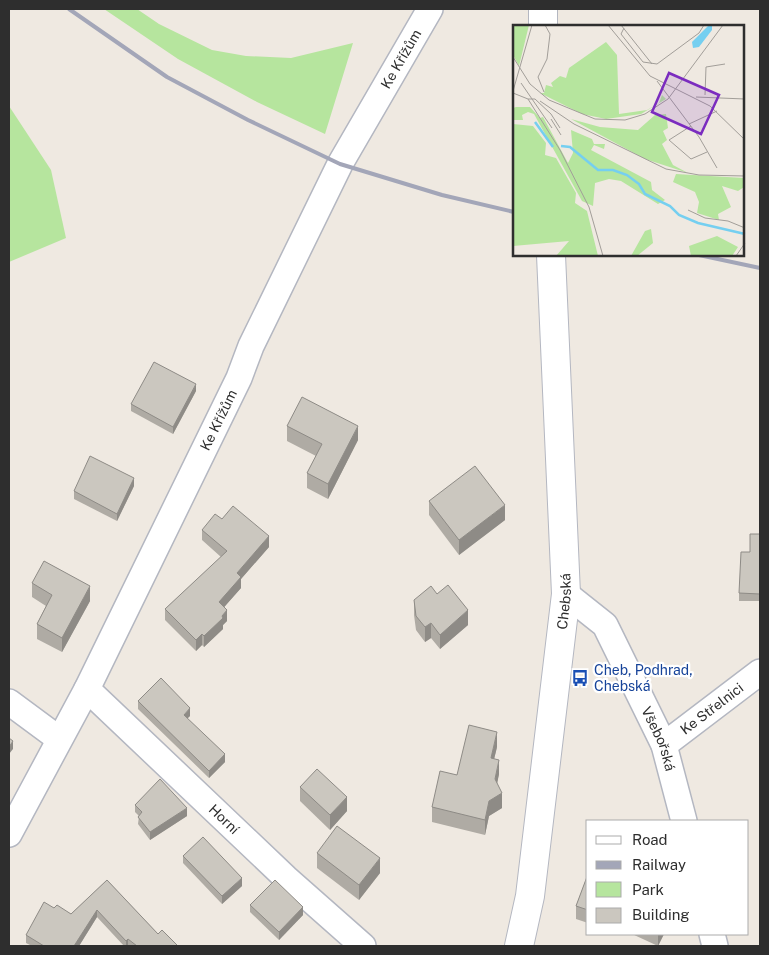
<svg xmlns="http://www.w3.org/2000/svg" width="769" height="955" viewBox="0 0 769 955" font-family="'Public Sans',sans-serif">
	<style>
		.green { fill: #b6e59e }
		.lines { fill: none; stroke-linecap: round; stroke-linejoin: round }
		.minor-casing { stroke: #b4b7c1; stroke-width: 28 }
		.tertiary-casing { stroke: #b4b7c1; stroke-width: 30 }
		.minor { stroke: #fff; stroke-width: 25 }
		.tertiary { stroke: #fff; stroke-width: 28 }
		.rail { stroke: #a3a6b8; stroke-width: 4 }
		.wall { fill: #afaba4 }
		.shaded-wall { fill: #8e8b86 }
		.building { fill: #cbc7bf; stroke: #8e8b86 }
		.labels { text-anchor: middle; stroke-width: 4.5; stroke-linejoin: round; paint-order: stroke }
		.street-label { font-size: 14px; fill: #2e2e2e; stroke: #fff }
		.transit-label { font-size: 14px; fill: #164399; stroke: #fff; text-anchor: start }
		.inset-river { fill: none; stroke: #75cff0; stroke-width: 2.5 }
		.inset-road { fill: none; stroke: #a29e99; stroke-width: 1 }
		.view { fill: #7b2cbf; fill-opacity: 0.15; stroke: #7b2cbf; stroke-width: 2.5 }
		.inset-edge { fill: none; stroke: #2e2e2e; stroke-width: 2.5 }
	</style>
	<rect width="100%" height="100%" fill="#efe9e1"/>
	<g class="green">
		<polygon points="104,9 137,9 159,24 212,50 246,56 291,58 353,43 325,134 257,102 178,59"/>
		<polygon points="9,106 51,170 66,238 9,262"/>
	</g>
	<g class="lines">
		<g class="minor-casing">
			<g id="minor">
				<path id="s1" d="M566,594L605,625L664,745L684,821"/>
				<path id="s2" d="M87,689L286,878L363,946"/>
				<polyline points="9,702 59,739"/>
				<path id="s3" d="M664,745L760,672"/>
				<path id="s4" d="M9,834L87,689L239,378L251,346L340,164L430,9"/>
				<polyline points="712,934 715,946"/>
			</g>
		</g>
		<g class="tertiary-casing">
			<g id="tertiary">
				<polyline points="543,9 543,26"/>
				<path id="s5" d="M519,946L530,896L566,594L551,255"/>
			</g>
		</g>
		<use href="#minor" class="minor"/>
		<use href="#tertiary" class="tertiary"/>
		<g class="rail">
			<polyline points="69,9 167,77 248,120 340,164 442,195 514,212"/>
			<polyline points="699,255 760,268"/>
		</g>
	</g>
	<g class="wall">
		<polygon points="196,391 173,434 131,411 131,404"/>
		<polygon points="287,426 358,440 328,499 307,488 307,473 316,456 287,441"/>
		<polygon points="134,486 117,521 74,499 74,491"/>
		<polygon points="429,501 505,520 459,555 429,515"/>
		<polygon points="222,519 269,547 241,579 241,588 224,607 227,621 223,625 223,629 204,647 202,645 196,651 165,620 165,609 221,557 202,540 202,530"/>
		<polygon points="760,534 760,601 739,601 739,593 750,552"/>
		<polygon points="32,583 90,601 62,652 37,639 37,624 46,606 32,597"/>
		<polygon points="437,594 468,625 440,649 431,638 425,642 416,630 414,615 414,600"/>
		<polygon points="138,701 190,716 187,718 225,762 209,778 138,709"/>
		<polygon points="497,747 494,759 499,774 497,783 502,808 489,816 485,835 432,822 432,807 457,775"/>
		<polygon points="300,787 347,811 330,830 300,801"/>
		<polygon points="135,805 187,816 150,840 138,824 139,816 135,812"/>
		<polygon points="317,853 380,873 359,900 317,868"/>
		<polygon points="183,856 242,886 222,904 183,863"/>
		<polygon points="588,874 588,923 576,919 576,906"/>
		<polygon points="107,880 158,934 178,946 124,946 97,917 79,946 32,946 26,943 26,935 54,908 71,914"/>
		<polygon points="250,905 303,915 279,940 250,912"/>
		<polygon points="632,934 664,934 658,946"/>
	</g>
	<g class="shaded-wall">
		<polygon points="196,384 196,391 173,434 173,427"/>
		<polygon points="358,426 358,440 328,499 328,484"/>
		<polygon points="134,478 134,486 117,521 117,514"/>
		<polygon points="505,505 505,520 459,555 459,540"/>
		<polygon points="269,536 269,547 241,579 241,588 219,613 219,602 237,573"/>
		<polygon points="90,586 90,601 62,652 62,638"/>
		<polygon points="227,610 227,621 223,625 223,629 204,647 204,636"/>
		<polygon points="468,610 468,625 440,649 440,635"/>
		<polygon points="431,623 431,638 425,642 425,627"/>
		<polygon points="202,634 202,645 196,651 196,640"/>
		<polygon points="190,708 190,716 184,722 184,715"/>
		<polygon points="497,732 497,747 491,772 491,758"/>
		<polygon points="13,741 13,749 9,754 9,747"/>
		<polygon points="225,754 225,762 209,778 209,771"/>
		<polygon points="499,760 499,774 495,794 495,779"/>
		<polygon points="502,793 502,808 489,816 485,835 485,820 489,801"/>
		<polygon points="347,797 347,811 330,830 330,815"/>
		<polygon points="187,808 187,816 150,840 150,832"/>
		<polygon points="380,858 380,873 359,900 359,885"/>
		<polygon points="242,878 242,886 222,904 222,896"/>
		<polygon points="303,907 303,915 279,940 279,932"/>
		<polygon points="97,910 97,917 79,946 74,946"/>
		<polygon points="10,928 10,935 9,937 9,929"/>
		<polygon points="658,934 664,934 658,946"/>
		<polygon points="128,939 128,946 126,946 126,941"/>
	</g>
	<g class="building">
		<polygon points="154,362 196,384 173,427 131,404"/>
		<polygon points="302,397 358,426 328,484 307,473 322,444 287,426"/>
		<polygon points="90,456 134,478 117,514 74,491"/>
		<polygon points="475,466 505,505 459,540 429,501"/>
		<polygon points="233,506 269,536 237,573 241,577 219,602 227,610 222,616 223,618 204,636 202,634 196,640 165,609 227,551 202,530 215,514 222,519"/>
		<polygon points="750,534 760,534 760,594 739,593 741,552 750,552"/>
		<polygon points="44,561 90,586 62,638 37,624 52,595 32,583"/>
		<polygon points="448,585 468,610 440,635 431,623 425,627 416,616 414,600 431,586 437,594"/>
		<polygon points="161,678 190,708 184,715 225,754 209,771 138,701"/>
		<polygon points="469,725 497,732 491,758 499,760 495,779 502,793 489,801 485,820 432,807 440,771 457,775"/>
		<polygon points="9,738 13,741 9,747"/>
		<polygon points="317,769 347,797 330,815 300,787"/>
		<polygon points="160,779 187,808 150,832 138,817 142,812 135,805"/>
		<polygon points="337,826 380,858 359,885 317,853"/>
		<polygon points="203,837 242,878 222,896 183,856"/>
		<polygon points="588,874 588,910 576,906"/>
		<polygon points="107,880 158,934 162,930 178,946 137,946 128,939 126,941 97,910 74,946 44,946 26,935 44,902 54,908 57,905 71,914"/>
		<polygon points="275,880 303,907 279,932 250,905"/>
	</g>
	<defs>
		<g id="bus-bare" transform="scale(1.35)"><path d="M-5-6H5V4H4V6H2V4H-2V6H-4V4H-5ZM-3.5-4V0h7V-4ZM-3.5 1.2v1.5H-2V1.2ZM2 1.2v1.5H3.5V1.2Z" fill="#1a4fb4" stroke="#fff" stroke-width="2.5" paint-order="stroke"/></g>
	</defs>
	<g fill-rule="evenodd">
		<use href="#bus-bare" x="580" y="678"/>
	</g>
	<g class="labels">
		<g class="street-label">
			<text dy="5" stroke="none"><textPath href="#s4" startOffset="869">Ke Křížům</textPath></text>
			<text dy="5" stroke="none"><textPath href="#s4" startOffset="464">Ke Křížům</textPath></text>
			<text dy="5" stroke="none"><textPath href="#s5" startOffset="348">Chebská</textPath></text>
			<text dy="5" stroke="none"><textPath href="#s3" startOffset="60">Ke Střelnici</textPath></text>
			<text dy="5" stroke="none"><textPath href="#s1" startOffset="176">Všebořská</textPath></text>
			<text dy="5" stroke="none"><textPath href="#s2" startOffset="189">Horní</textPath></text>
		</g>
		<g class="transit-label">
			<text x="594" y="675">Cheb, Podhrad,<tspan x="594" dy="16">Chebská</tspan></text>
		</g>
	</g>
	<g transform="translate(513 25)">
		<rect width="231" height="231" fill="#efe9e1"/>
		<path d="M0,0H16L6,41L0,30ZM93,17L104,30L106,89L134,85L146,78L149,70L153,74L128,89L93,94L69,89L27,68H31L33,60L40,62L38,58L47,51L53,53L56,43ZM3,82H17L27,93L30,92L55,138L60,128L58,105L79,114L81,119H92L91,124L81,120L78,125L138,157L139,165L152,175L145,179L108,156L96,154L82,158L80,181L69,176L21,89L15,87L9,90L10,95H0V83ZM153,89L155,103L150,106L154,115L149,119L160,140L175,148L132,134L58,94L87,102L125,105L142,90ZM0,99L20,101L33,118L32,130L43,133L63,168L62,178L74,186L85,231H43L56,216L0,221ZM163,149L231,153V162L225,166L209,161L218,182L205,189L206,195L184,188L186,177L182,167L160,157ZM138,204L140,218L124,231H118L132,206ZM204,211L225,222L219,231H178L176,221Z" fill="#b6e59e"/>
		<path d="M195,1H199V5L186,22L180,23L179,17Z" fill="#75cff0"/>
		<path class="inset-river" d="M22,97L40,122M48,121L57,122L85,145H100L114,150L126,159L132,169L157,181L166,190L185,198L232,209"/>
		<path class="inset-road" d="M95,0L137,51L197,81L232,115M108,0L139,39M111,3L108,9L130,37L144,39L186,8L191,0M0,32L17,59L36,75L82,94L112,95L132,89L155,74L210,0M144,56L186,112L204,143M8,58L39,103M0,66L19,0M31,67L25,52L34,34L37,9L32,0M0,68L15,74L47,125L76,182L90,231M192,70L193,42L212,39M183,72L232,74M15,74H22L38,89L47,103M27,76L61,99L153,144L186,150L232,151M38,94L48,110M176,99L204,86M178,101L156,115L178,134L194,127M175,185L192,193L215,196L232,203M223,231L232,218"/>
		<path class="view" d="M156,48L206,70L188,109L139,87Z"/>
		<rect width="231" height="231" class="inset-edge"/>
	</g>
	<rect width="769" height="955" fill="none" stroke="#2e2e2e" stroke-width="20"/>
	<rect x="586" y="820" width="162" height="115" fill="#ffffff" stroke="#ababab"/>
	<rect x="596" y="836" width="25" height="8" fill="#ffffff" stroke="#ababab"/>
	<text x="632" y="845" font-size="15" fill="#2e2e2e">Road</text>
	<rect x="596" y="861" width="25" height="8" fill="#a3a6b8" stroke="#ababab"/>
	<text x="632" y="870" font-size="15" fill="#2e2e2e">Railway</text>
	<rect x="596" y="882" width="25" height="15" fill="#b6e59e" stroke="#ababab"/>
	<text x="632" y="895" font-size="15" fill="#2e2e2e">Park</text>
	<rect x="596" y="908" width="25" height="15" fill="#cbc7bf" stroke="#ababab"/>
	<text x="632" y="920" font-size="15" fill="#2e2e2e">Building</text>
</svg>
